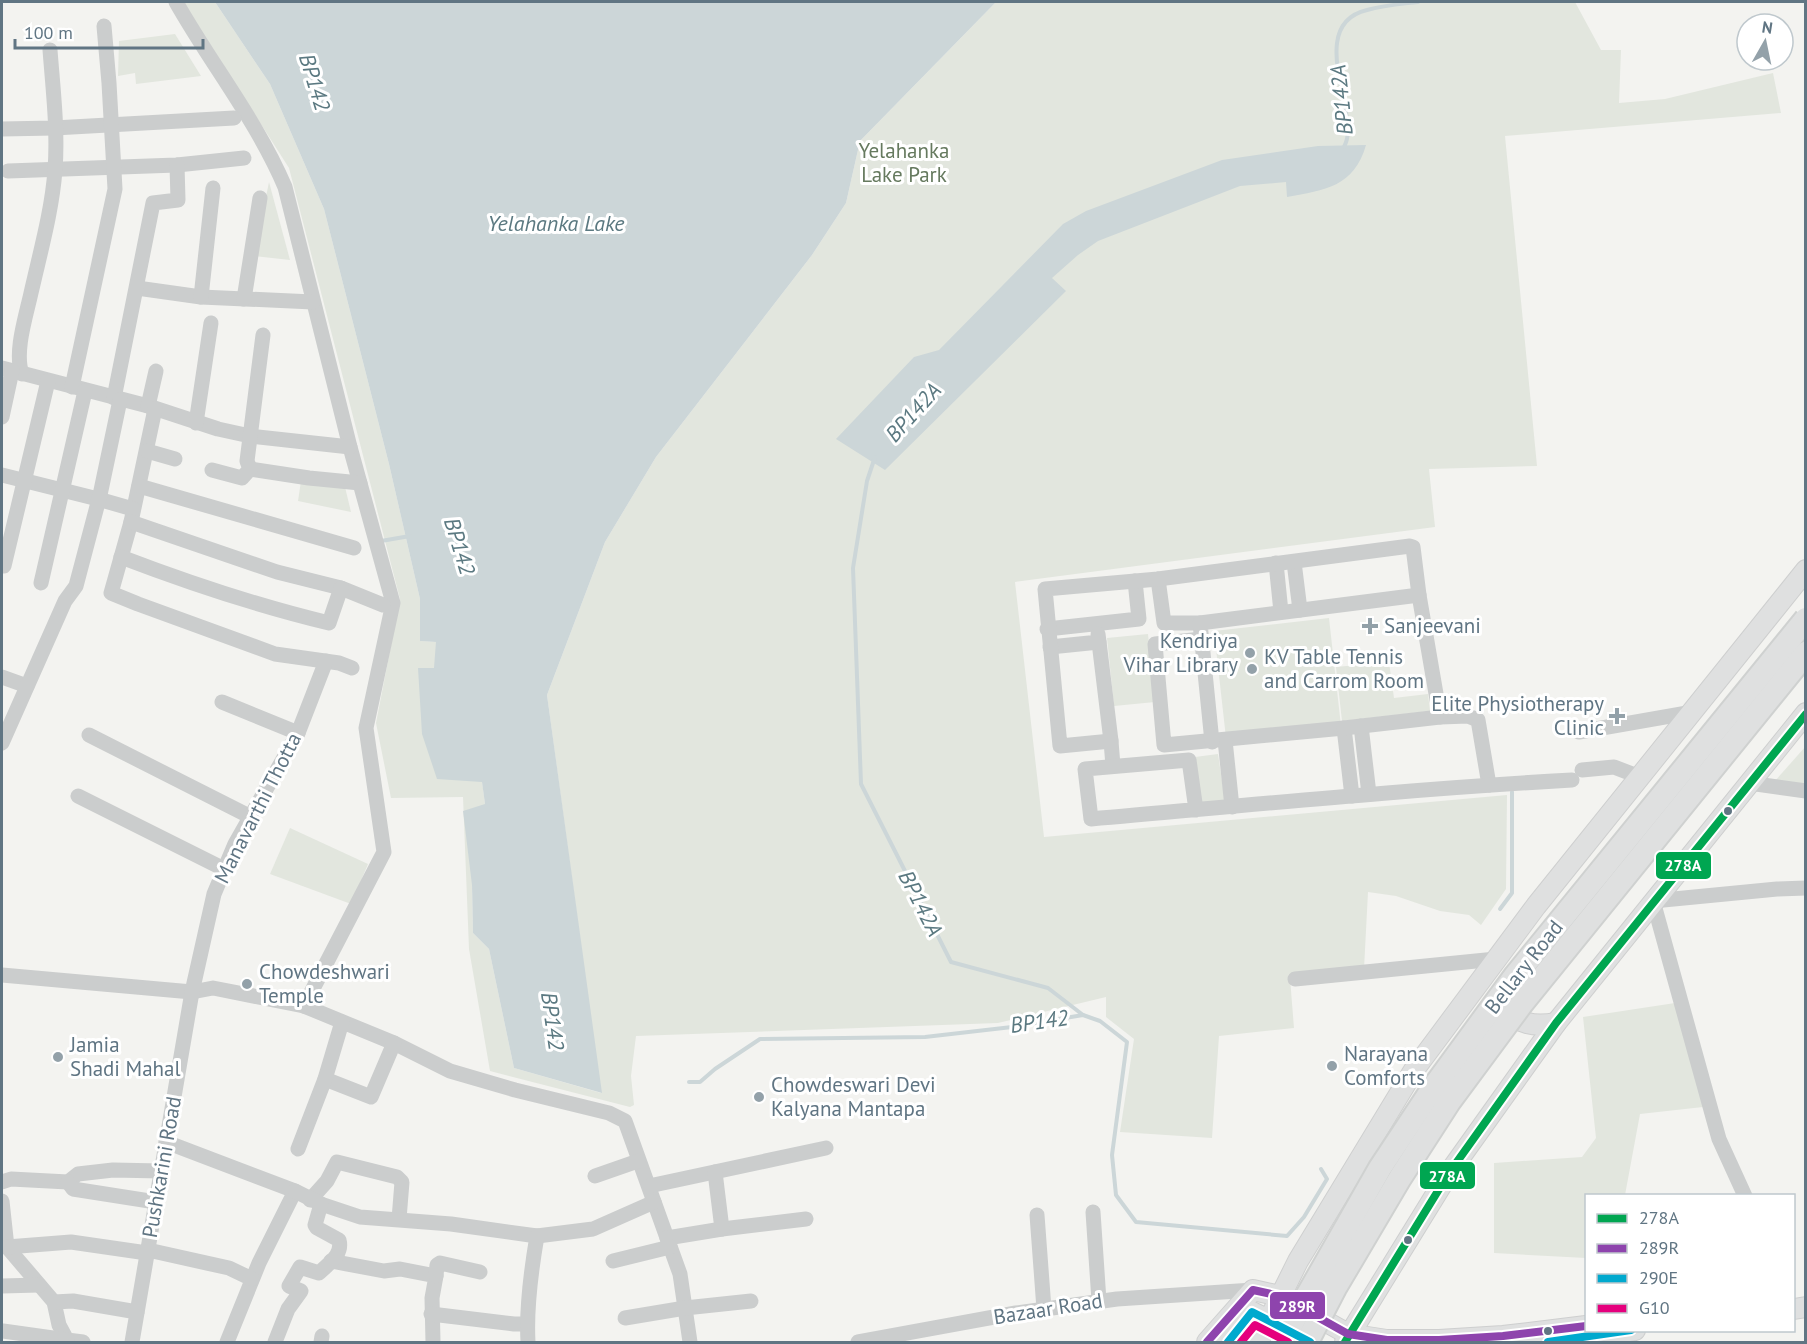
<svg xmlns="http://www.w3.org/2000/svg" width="1807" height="1344" viewBox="0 0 1807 1344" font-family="'PT Sans',sans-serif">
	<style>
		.green { fill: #e2e6de }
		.water { fill: #ccd6d8 }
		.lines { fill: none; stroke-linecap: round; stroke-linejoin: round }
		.stream { stroke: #ccd6d8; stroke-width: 4 }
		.major-casing { stroke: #cecfcf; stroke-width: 22 }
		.minor { stroke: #cbcdcd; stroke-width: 15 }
		.major { stroke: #dfe0e0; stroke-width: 20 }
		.highway-bridge-casing { stroke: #cfd1d0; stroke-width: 26; stroke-linecap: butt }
		.highway-bridge { stroke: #dfe0e0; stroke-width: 22 }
		.bus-1-casing { stroke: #fff; stroke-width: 12 }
		.bus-2-casing { stroke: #fff; stroke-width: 12 }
		.bus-3-casing { stroke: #fff; stroke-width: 12 }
		.bus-4-casing { stroke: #fff; stroke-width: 12 }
		.bus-1 { stroke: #00a651; stroke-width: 8 }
		.bus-2 { stroke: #8e44ad; stroke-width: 8 }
		.bus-3 { stroke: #00a9ce; stroke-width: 8 }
		.bus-4 { stroke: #e5007d; stroke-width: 8 }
		.poi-dot { fill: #93a1a9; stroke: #fff; stroke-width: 2 }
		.bus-dot { fill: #607583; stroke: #fff; stroke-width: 2 }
		.labels { text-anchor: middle; stroke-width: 6; stroke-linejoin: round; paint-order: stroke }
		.park-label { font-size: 21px; fill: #667a5f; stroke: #fff }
		.poi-label { font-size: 21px; fill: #607583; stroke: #fff; text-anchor: start }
		.street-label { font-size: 21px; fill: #607583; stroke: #fff }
		.water-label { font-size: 22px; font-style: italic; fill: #5b7981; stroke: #fff }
		.line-badge { stroke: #fff; stroke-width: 2 }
		.badge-label { font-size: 16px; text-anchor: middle; font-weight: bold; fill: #fff }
	</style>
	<rect width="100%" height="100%" fill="#f3f3f0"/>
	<g class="green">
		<polygon points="183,2 215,2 270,84 324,209 389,464 420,599 420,641 437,642 435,669 418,668 482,781 485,804 472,885 473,933 489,949 514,1068 601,1093 547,695 605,542 656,457 812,255 846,203 860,141 996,2 1575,2 1601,50 1621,50 1619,103 1665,99 1773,73 1781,113 1505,136 1537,466 1429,469 1435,527 1015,582 1044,837 1507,795 1506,889 1481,925 1469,915 1440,911 1396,896 1368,892 1364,969 1290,978 1294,1028 1219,1036 1212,1138 1120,1132 1134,1039 1106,1017 1106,997 998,1023 636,1036 631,1076 634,1105 630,1107 490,1071 469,949 463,797 391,798 376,723 400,599 289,168"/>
		<polygon points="175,34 201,76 136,84 135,73 118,76 119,41"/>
		<polygon points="269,182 290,260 254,256"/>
		<polygon points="301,481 345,487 351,512 298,501"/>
		<polygon points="1329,618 1341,726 1226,738 1214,631"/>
		<polygon points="1148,634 1155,702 1114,706 1107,638"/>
		<polygon points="1389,662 1394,698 1428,694 1430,711 1342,721 1336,667"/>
		<polygon points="1805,747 1805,784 1775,781"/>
		<polygon points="1218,754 1225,801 1202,804 1195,757"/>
		<polygon points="290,828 368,864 351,904 270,874"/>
		<polygon points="1675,1003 1703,1107 1640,1114 1625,1195 1586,1196 1586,1258 1494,1253 1494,1163 1582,1157 1596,1138 1583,1017"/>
	</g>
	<g class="water">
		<polygon points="215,2 996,2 860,141 846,203 812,255 656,457 605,542 547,695 602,1093 514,1068 489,949 473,933 472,885 463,811 485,804 482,782 437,779 422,734 418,668 434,668 436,642 420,641 420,599 389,464 324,209 270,84"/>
		<path d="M1366,145C1354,187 1325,190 1287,197L1286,182L1240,186L1098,241L1078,255L1052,278L1066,291L885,470L836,439L914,357L939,350L1063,224L1086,211L1222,160L1318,146Z"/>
	</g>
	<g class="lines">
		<g class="stream">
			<path d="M1344,147C1351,133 1347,121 1345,106C1339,73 1321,21 1367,10C1384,5 1401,4 1418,2"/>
			<polyline points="875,457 867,481 853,568 861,784 951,962 1048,988 1083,1015"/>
			<polyline points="381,541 410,536"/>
			<polyline points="1500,909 1512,893 1512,792"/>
			<polyline points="689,1082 700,1082 715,1069 760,1039 925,1037 1012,1027 1083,1015 1100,1021 1127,1042 1112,1155 1116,1195 1136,1222 1287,1236 1304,1217 1327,1179 1321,1169"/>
		</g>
		<g class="major-casing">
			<g id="major">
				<path d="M1501,1008C1519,1024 1534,1027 1556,1023"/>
				<polyline points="1794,1309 1806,1307"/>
				<polyline points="1569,1340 1635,1330"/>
				<polyline points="1207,1342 1253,1290 1280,1296 1348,1334 1387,1340 1439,1340 1503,1336 1586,1326"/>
				<polyline points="1228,1342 1252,1312 1279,1325"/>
				<polyline points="1258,1342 1298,1261 1414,1070 1536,906 1806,570"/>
				<polyline points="1345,1342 1449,1173 1556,1023 1806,713"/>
			</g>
		</g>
		<g class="minor">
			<path d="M176,2C211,64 257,121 285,187L350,447L393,603L366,728L384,852L304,1006"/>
			<polyline points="2,129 54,128 234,118"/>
			<polyline points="8,171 177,165 244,158"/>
			<polyline points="137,288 201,297 313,302"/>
			<polyline points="201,297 213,188"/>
			<polyline points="244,299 260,198"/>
			<polyline points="2,368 148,406 218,429 250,436 350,447"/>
			<path d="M22,374C14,352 26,316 31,293C40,253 52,211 55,170C58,131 53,89 50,50"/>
			<polyline points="72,387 115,189 109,83 104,26"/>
			<polyline points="114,398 153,203 178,200 177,165"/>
			<polyline points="148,406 156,371"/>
			<polyline points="155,409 131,522 111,593 138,604 275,654 339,663 352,668"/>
			<polyline points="2,417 12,371"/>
			<polyline points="196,423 211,323"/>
			<polyline points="147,451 175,459"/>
			<polyline points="250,469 309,478 360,483"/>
			<polyline points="212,470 242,478 250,469 247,461 263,335"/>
			<polyline points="2,475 98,499 133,509"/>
			<polyline points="139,486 354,548"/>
			<polyline points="131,522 277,572 341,588 383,605"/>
			<path d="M121,557C189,583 258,606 329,623L341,588"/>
			<polyline points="1294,562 1300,610"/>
			<polyline points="1276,563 1281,612"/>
			<polyline points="4,566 48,381"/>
			<polyline points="1158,579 1164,623 1200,623"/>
			<polyline points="41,583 85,391"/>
			<polyline points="1419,595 1440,717 1468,716 1478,720 1489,785"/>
			<polyline points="1047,629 1139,619 1135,581"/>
			<polyline points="1202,639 1155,644 1164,745 1344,728 1352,796"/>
			<polyline points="1099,642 1111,741"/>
			<polyline points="1050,647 1099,642 1098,634"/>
			<polyline points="2,677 27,686"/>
			<polyline points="222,702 298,733"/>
			<polyline points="1361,726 1369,794"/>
			<polyline points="1344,728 1440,717"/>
			<polyline points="1579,732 1693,712"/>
			<polyline points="89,735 251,817"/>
			<polyline points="1225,740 1232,807"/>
			<polyline points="2,743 65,601 76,586 100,495 120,400"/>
			<polyline points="1113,766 1111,741 1060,746 1045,589 1158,579 1410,546 1413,547 1419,595 1200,623 1212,742"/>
			<polyline points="1582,770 1614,767 1640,777"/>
			<polyline points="1749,783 1806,791"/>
			<polyline points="78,796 224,869"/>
			<path d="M1196,810L1189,760L1085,769L1091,819C1251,805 1411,789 1572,780"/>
			<polyline points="2,975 192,992 213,988 304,1006 394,1043 450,1071 515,1090 609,1113 625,1121 680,1274 690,1342"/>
			<polyline points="1295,979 1496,959"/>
			<polyline points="325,1079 371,1097 394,1043"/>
			<polyline points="166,1142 295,1191 259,1263 227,1342"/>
			<polyline points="298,1149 325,1079 342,1022"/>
			<polyline points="595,1176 638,1161"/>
			<polyline points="2,1182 11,1179 68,1182 78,1174 113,1170 161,1171"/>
			<polyline points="68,1182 73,1189 156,1202"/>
			<polyline points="649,1186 826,1148"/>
			<polyline points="1745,1196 1719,1139 1653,901 1777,889 1806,888"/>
			<polyline points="310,1200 327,1181 337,1162 397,1177 402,1182 399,1219"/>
			<polyline points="2,1201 7,1247 54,1302 59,1325 67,1340 83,1342"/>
			<polyline points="321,1204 360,1217 451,1224 537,1236 593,1229 654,1202"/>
			<polyline points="1093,1212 1099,1301"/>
			<polyline points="1037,1215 1044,1309"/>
			<polyline points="722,1229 806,1219"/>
			<polyline points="667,1238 722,1229 715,1172"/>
			<polyline points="7,1247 71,1242 147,1253"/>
			<polyline points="148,1250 229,1268 252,1279"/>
			<polyline points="331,1261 384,1271 400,1269 436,1276 432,1298 433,1342"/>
			<polyline points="613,1261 670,1247"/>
			<polyline points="436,1276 437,1265 440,1263 480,1272"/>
			<polyline points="2,1286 39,1285"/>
			<polyline points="54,1302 73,1301 137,1312"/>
			<polyline points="431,1314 514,1324 527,1324"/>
			<polyline points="625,1318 685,1308 751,1301"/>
			<polyline points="3,1331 67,1340"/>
			<polyline points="132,1342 192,992 214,894 235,844 298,733 326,661"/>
			<path d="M275,1342L288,1309L301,1291L289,1286L300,1267L319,1273C329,1263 343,1255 339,1240L317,1228L315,1225L321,1204L295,1191"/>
			<polyline points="321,1342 322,1336"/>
			<path d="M528,1342C526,1307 531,1271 537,1236"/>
			<polyline points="858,1342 1016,1313 1117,1299 1253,1290"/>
		</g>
		<use href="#major" class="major"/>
		<g class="highway-bridge-casing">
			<g id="highway-bridge">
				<polyline points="1283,1342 1299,1310 1380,1168 1433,1088 1515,976 1806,619"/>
				<polyline points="1307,1342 1335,1288 1400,1178 1449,1102 1523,1002 1806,653"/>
			</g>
		</g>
		<use href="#highway-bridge" class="highway-bridge"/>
		<g class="bus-1-casing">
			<polyline id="bus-1" points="1345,1342 1449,1173 1556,1023 1806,714"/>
		</g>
		<g class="bus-2-casing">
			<polyline id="bus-2" points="1207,1342 1253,1290 1280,1296 1348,1334 1387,1340 1439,1340 1503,1336 1586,1326"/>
		</g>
		<g class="bus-3-casing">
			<g id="bus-3">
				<polyline points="1228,1342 1252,1312 1310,1342"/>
				<polyline points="1548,1342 1631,1330"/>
			</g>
		</g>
		<g class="bus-4-casing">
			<polyline id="bus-4" points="1241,1342 1255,1325 1288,1342"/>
		</g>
		<use href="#bus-1" class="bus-1"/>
		<use href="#bus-2" class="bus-2"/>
		<use href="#bus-3" class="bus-3"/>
		<use href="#bus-4" class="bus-4"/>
	</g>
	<g class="poi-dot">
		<path d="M1367 617h6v6h6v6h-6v6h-6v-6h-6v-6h6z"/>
		<circle cx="1250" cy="653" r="6"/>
		<circle cx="1252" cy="669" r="6"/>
		<path d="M1614 707h6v6h6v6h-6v6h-6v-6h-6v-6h6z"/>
		<circle cx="247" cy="984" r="6"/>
		<circle cx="58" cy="1057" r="6"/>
		<circle cx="1332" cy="1066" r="6"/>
		<circle cx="759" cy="1097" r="6"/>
	</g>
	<g class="bus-dot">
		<circle cx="1728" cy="811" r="5"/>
		<circle cx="1408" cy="1240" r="5"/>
		<circle cx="1548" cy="1331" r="5"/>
	</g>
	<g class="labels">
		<g class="park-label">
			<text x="904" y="158">Yelahanka<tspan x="904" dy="24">Lake Park</tspan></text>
		</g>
		<g class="poi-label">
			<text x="1384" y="633">Sanjeevani</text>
			<text x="1238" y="648" text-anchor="end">Kendriya<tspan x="1238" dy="24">Vihar Library</tspan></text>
			<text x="1264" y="664">KV Table Tennis<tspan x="1264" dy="24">and Carrom Room</tspan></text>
			<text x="1604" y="711" text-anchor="end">Elite Physiotherapy<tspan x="1604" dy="24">Clinic</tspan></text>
			<text x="259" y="979">Chowdeshwari<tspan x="259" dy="24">Temple</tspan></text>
			<text x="70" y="1052">Jamia<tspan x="70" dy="24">Shadi Mahal</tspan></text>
			<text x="1344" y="1061">Narayana<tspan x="1344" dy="24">Comforts</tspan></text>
			<text x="771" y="1092">Chowdeswari Devi<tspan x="771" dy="24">Kalyana Mantapa</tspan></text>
		</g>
		<g class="street-label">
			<text transform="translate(258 808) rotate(-63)" y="7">Manavarthi Thotta</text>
			<text transform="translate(1524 967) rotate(-52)" y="7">Bellary Road</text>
			<text transform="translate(162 1167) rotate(-80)" y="7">Pushkarini Road</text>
			<text transform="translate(1048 1309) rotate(-9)" y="7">Bazaar Road</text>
		</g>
		<g class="water-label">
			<text transform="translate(315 82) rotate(73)" y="8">BP142</text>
			<text transform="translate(1341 100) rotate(-96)" y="8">BP142A</text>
			<text x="556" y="231">Yelahanka Lake</text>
			<text transform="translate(913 412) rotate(-48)" y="8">BP142A</text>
			<text transform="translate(460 546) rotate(73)" y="8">BP142</text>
			<text transform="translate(921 903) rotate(63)" y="8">BP142A</text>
			<text transform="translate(553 1021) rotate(82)" y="8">BP142</text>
			<text transform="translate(1039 1021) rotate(-8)" y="8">BP142</text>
		</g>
	</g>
	<g class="line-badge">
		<rect x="1655" y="851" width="57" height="29" rx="6" fill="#00a651"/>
		<rect x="1419" y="1161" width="57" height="29" rx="6" fill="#00a651"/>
		<rect x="1269" y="1291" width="57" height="29" rx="6" fill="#8e44ad"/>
	</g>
	<g class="badge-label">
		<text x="1683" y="871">278A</text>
		<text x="1447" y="1182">278A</text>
		<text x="1297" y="1312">289R</text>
	</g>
	<rect width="1807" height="1344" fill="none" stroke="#607583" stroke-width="6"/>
	<rect x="1585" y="1194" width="210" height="138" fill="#ffffff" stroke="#bfc8cd" stroke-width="1.5"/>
	<rect x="1597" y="1214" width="30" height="9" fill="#00a651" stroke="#bfc8cd" stroke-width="1.5"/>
	<text x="1639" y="1224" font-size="18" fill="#607583">278A</text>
	<rect x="1597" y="1244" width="30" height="9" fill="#8e44ad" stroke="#bfc8cd" stroke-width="1.5"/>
	<text x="1639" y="1254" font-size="18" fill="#607583">289R</text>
	<rect x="1597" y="1274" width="30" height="9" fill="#00a9ce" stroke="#bfc8cd" stroke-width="1.5"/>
	<text x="1639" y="1284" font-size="18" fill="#607583">290E</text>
	<rect x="1597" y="1304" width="30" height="9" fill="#e5007d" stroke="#bfc8cd" stroke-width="1.5"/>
	<text x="1639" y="1314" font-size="18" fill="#607583">G10</text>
	<g transform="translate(1765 42) rotate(9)"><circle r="28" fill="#ffffff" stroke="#bfc8cd" stroke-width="1.5"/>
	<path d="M0-4.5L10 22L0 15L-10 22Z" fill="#93a1a9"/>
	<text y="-9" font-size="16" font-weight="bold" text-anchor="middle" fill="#607583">N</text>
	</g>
	<path d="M15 39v9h188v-9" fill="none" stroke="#607583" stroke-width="3"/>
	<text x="24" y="39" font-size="18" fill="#607583" stroke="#ffffff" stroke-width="4.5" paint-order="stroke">100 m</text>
</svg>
